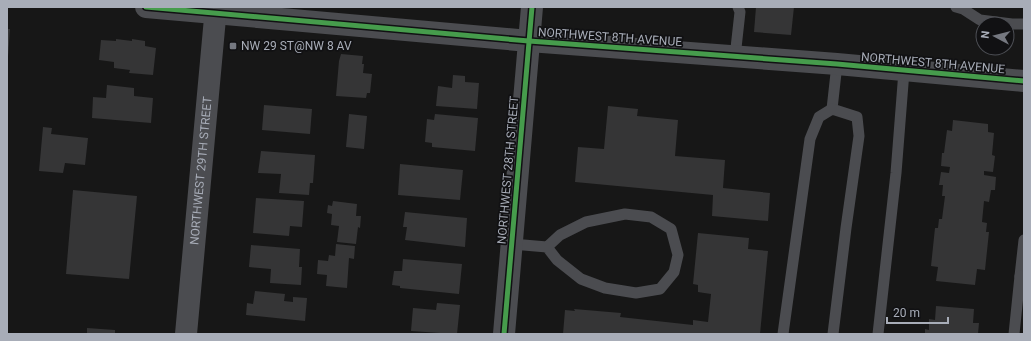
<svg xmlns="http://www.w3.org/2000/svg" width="1031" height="341" viewBox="0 0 1031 341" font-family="Roboto,sans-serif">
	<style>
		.building { fill: #353536 }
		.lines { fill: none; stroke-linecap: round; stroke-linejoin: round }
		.service { stroke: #4b4c50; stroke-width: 11 }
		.minor { stroke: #4b4c50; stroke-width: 22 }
		.tertiary { stroke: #4b4c50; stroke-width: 22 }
		.cycleway-casing { stroke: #111113; stroke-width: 8 }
		.cycleway { stroke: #469c4c; stroke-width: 5 }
		.poi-dot { fill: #757880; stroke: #111113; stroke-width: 1.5 }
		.labels { text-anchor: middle; stroke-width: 3.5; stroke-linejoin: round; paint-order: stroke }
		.street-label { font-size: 12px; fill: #a8adb8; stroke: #111113 }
		.poi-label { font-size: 12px; fill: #a8adb8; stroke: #111113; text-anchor: start }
	</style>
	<rect width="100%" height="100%" fill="#171717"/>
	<g class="building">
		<polygon points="756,7 794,7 791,35 754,32"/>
		<polygon points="7,29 10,29 8,57 7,57"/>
		<polygon points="116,39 132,41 132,39 145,41 145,46 156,48 153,75 129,73 130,70 114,68 114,62 99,60 101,40 116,41"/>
		<polygon points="341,54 363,56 362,64 364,64 363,73 372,74 370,93 367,93 366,98 336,96 339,61"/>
		<polygon points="453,75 465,76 465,82 479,83 477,109 436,106 438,86 452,88"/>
		<polygon points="107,85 134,88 134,96 153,98 151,123 92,118 93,97 106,98"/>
		<polygon points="264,105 312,109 310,134 262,130"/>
		<polygon points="608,106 638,109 637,116 678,120 675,156 725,160 723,188 770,193 768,221 712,216 713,195 575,182 578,147 604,149"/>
		<polygon points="349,114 367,116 364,149 346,147"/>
		<polygon points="435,114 478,118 475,151 432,147 432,143 425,142 427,119 434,120"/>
		<polygon points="953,120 988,124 988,132 994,133 992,155 995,156 993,172 984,171 984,175 996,177 995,190 991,190 989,202 984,201 982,222 987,223 986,232 989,232 985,270 977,269 975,285 936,281 938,267 931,266 935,228 938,228 939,219 942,219 945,196 942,196 943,185 939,185 941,172 949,173 950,167 941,166 942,153 944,153 947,130 952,131"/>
		<polygon points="43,127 52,128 51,134 88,138 85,165 65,163 63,173 39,171"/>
		<polygon points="261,151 315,155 313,183 310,183 309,195 279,193 281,174 258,173"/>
		<polygon points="400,164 463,170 460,200 398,195"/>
		<polygon points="73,190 137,196 129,279 66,274"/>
		<polygon points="256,198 304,201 302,227 290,226 289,236 253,233"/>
		<polygon points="333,201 357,204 356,216 361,216 360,228 358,227 356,244 337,242 339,226 331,225 332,214 327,213 328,205 332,206"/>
		<polygon points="405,212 467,218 465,247 405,240 407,227 403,227"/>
		<polygon points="698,233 749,238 748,249 768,251 760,334 563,334 565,310 575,311 574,309 621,313 620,317 693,325 693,320 708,322 711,294 698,292 698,285 693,284"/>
		<polygon points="336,244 355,246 354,259 349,258 347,288 326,286 327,275 317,274 318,260 328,261 329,255 335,256"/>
		<polygon points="251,245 300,249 299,267 302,267 301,285 270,283 271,269 249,267"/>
		<polygon points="403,259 462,264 459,294 400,288 400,286 392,285 394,271 402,271"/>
		<polygon points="255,291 285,294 284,301 293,302 293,297 307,298 305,321 246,315 247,303 253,304"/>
		<polygon points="437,303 460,305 457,334 440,334 440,333 411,331 413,308 436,310"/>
		<polygon points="936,306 974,309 973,323 979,323 978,334 925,334 925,329 929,330 929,319 935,320"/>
		<polygon points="87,328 115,330 115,334 87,334"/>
	</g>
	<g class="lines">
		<g class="service">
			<polyline points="956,7 963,9 980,20 1012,24 1024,24"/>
			<polyline points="735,57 740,12 738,7"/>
			<polyline points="832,109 837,64"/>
			<polyline points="1024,240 1020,276 1024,277"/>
			<polyline points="512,244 547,247 560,235 586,222 625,214 651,217 671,229 678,255 674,272 660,289 636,293 605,288 581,279 557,260 547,247"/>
			<polyline points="783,334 810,139 819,117 832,109 857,117 859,136 846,228 833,334"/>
			<polyline points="878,334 896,173 904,71"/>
			<polyline points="1014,334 1020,276"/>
		</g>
		<polyline class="minor" points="146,7 529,41 837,64 1024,81"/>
		<g class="tertiary">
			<path id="s1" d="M186,334L216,7"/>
			<polyline points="504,334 532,7"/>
		</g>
		<g class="cycleway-casing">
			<g id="cycleway">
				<polyline points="146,7 529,41 837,64 1024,81"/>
				<polyline points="504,334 532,7"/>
			</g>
		</g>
		<use href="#cycleway" class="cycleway"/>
	</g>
	<rect class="poi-dot" x="229" y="42" width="8" height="8" rx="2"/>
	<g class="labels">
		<g class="street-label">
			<text transform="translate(610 37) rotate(4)" y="4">NORTHWEST 8TH AVENUE</text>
			<text transform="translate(933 63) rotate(5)" y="4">NORTHWEST 8TH AVENUE</text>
			<text transform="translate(508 170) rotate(-85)" y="4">NORTHWEST 28TH STREET</text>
			<text dy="4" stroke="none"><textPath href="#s1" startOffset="164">NORTHWEST 29TH STREET</textPath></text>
		</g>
		<g class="poi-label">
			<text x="241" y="50">NW 29 ST@NW 8 AV</text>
		</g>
	</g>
	<rect width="1031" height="341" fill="none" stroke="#a8adb8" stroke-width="16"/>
	<g transform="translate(995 36) rotate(277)"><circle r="19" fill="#111113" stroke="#4d4f55"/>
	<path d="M0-3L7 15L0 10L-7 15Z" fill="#757880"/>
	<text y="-6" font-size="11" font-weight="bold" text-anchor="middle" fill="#a8adb8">N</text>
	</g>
	<path d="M887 317v6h61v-6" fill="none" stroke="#a8adb8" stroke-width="2"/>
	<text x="893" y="317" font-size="12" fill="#a8adb8" stroke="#111113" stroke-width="3" paint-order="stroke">20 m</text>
</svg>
